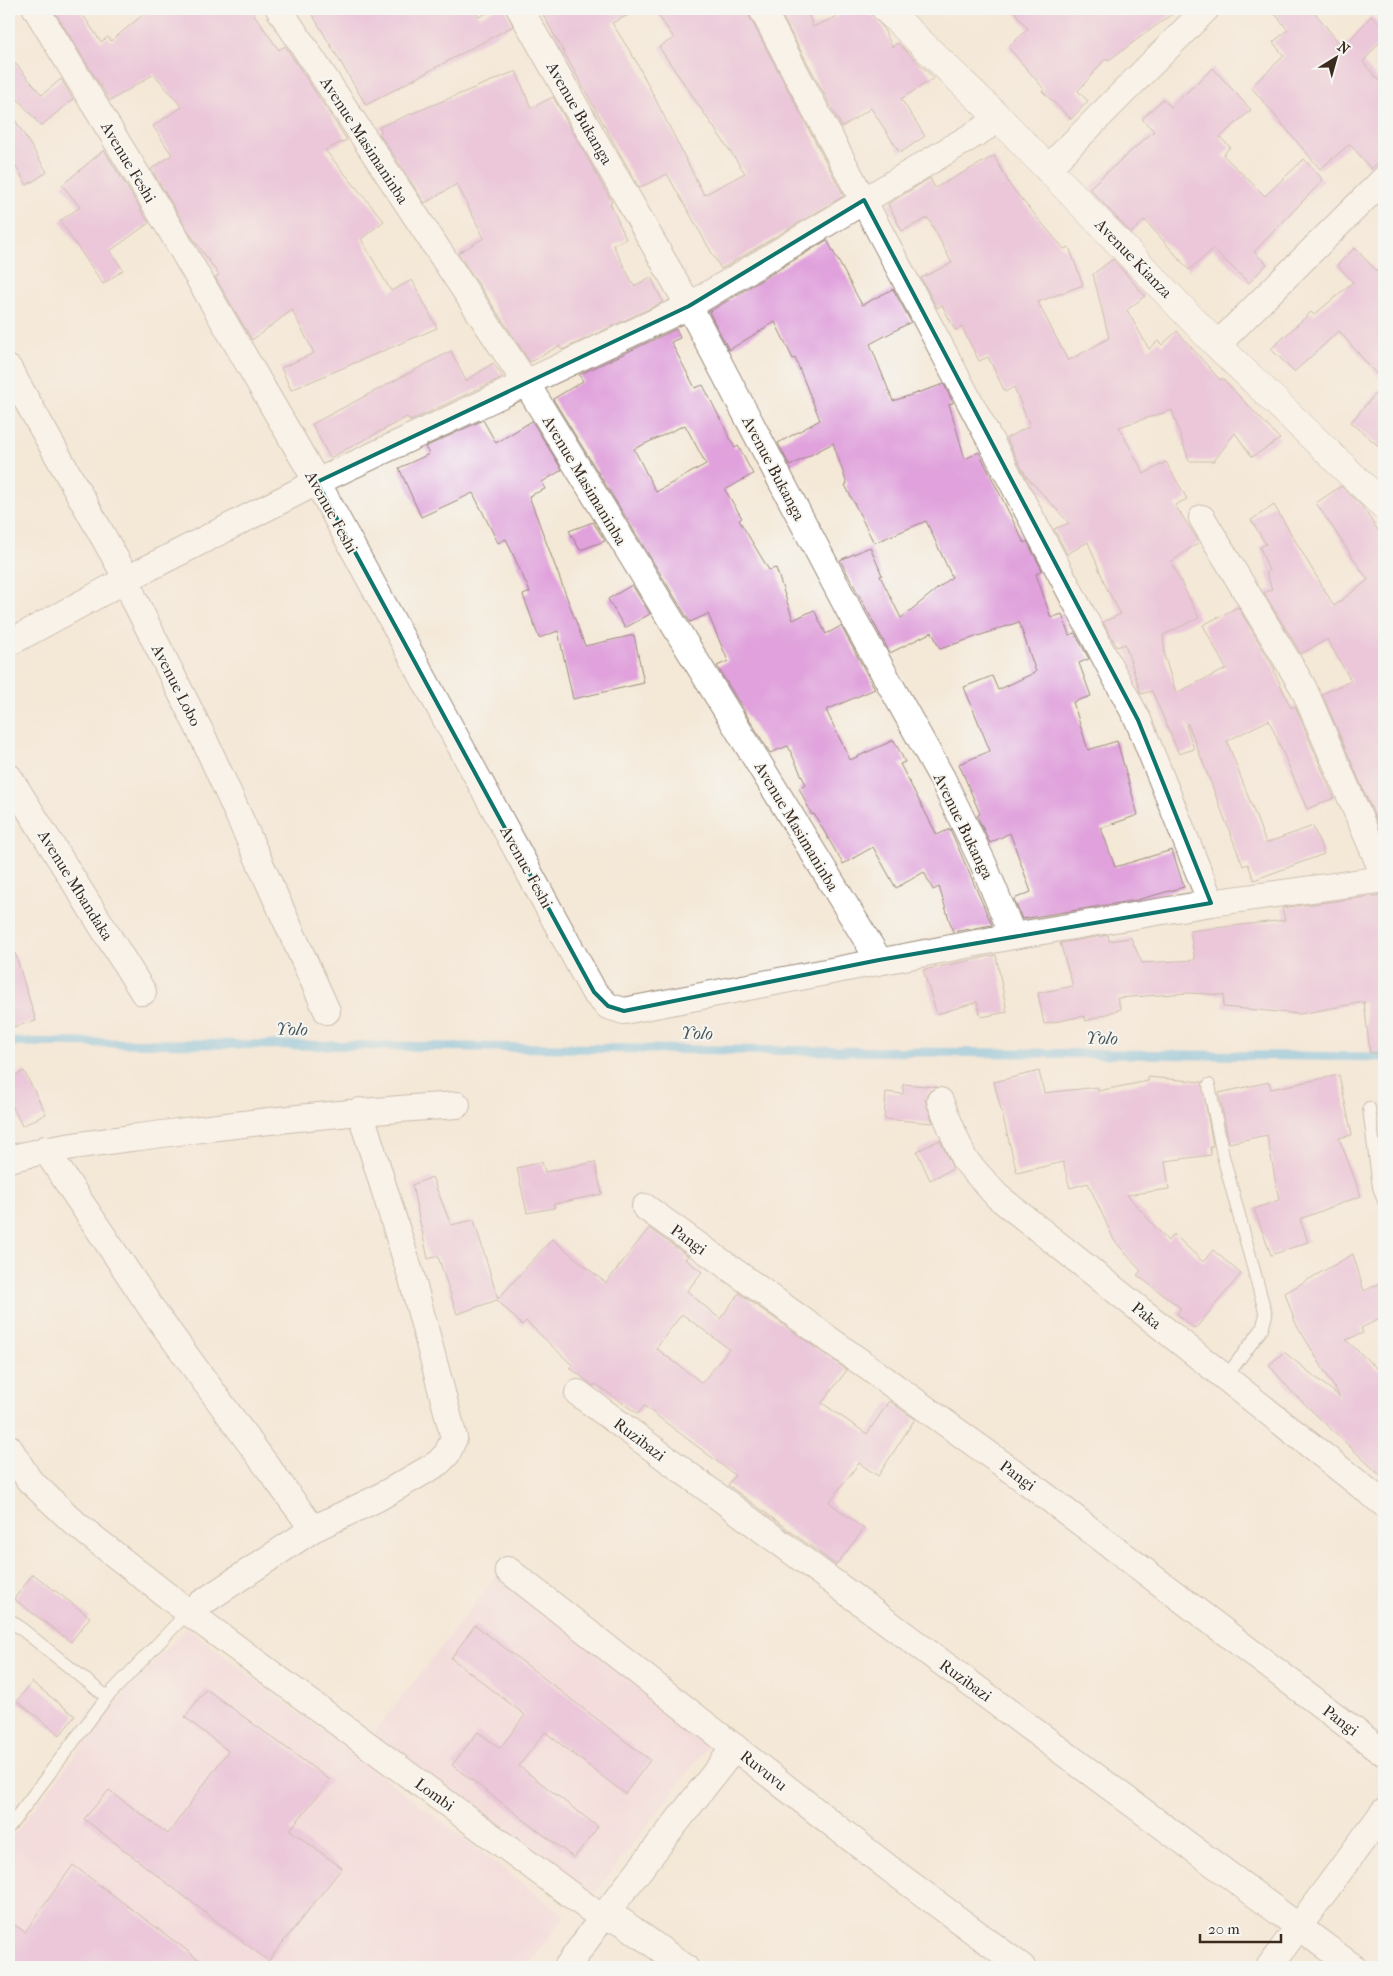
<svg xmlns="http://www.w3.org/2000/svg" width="1393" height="1976" viewBox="0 0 1393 1976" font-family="'IM FELL French Canon',serif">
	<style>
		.built { fill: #f2cfe1 }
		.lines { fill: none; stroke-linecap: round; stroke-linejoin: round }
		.stream { stroke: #67bae3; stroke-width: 9 }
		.building { fill: #e0a1dc; fill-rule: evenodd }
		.service-casing { stroke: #98897a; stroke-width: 14 }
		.minor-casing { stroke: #98897a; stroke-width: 28 }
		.tertiary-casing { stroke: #98897a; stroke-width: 29 }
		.service { stroke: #fff; stroke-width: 12 }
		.minor { stroke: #fff; stroke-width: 26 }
		.tertiary { stroke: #fff; stroke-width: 28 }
		.marked { fill: none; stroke: #0f766e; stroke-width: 4; stroke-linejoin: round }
		.labels { text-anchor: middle; stroke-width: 4; stroke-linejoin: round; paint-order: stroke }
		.street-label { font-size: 16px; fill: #3b2a1e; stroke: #f6f6f2 }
		.water-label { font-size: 18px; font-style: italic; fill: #485559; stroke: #f6f6f2 }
	</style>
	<rect width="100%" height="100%" fill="#f6f6f2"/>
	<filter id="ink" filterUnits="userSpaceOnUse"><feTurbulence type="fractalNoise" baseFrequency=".02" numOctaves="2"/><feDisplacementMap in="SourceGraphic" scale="10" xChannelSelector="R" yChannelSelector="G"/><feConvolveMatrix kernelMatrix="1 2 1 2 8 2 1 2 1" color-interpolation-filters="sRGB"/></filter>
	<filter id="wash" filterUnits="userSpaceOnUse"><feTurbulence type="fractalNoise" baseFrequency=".0096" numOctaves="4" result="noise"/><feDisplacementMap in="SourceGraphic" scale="20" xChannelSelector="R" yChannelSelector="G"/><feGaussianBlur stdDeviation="1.12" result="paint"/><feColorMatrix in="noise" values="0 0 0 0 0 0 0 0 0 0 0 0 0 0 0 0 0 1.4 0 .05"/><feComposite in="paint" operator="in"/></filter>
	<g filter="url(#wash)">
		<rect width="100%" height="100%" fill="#f4e8d7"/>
		<g class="built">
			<polygon points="497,1575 710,1743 588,1902 371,1737"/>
			<polygon points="187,1628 565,1916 527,1967 9,1967 9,1841 114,1705"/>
		</g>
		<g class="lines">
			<polyline class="stream" points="9,1042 1384,1057"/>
		</g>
		<g id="blocks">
			<g class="building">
				<polygon points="53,9 79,9 101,42 108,37 111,41 150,9 250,9 279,50 285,46 347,140 325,150 384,221 361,239 391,291 412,280 437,328 291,390 281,368 314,353 292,310 252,340 215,277 219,275 192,237 151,169 172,155 153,126 182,107 154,74 110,101"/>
				<polygon points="309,9 474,9 479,17 495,9 505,9 513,26 366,105"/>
				<polygon points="537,9 640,9 612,23 636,61 704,195 745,173 659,47 674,38 654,9 747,9 749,16 844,196 721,269 667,174 639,188 541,11"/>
				<polygon points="799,9 806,9 813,27 854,9 871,9 871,14 883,27 892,47 898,43 934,78 901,99 925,136 900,153 871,108 842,127 782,16"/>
				<polygon points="1012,9 1179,9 1109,60 1106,58 1078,91 1088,101 1071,119 1042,91 1044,89 1008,47 1028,29"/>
				<polygon points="1271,9 1312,9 1343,48 1371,16 1384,28 1384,37 1363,62 1384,87 1384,157 1371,169 1350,144 1320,169 1251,87 1284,56 1273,42 1288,30"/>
				<polygon points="9,56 42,95 61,79 73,99 41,126 9,89"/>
				<polygon points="1213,68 1251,110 1220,137 1230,147 1223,155 1265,196 1304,159 1323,180 1254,252 1267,264 1249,283 1213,249 1189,270 1145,220 1131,233 1089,188 1154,131 1142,119 1163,99 1171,107"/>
				<polygon points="516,71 531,108 553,97 612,202 610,203 626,239 613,245 634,286 651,277 663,302 562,350 559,346 530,362 458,253 484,238 457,184 425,203 379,133 382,131 379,127"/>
				<polygon points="9,110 47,172 27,185 9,155"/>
				<polygon points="104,150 149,223 110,251 123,270 103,284 60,221 80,207 62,185"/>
				<polygon points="994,156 1011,187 1064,249 1069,247 1083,285 1038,302 1068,361 1109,338 1093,274 1113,259 1145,296 1127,310 1149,349 1158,341 1162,345 1177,331 1220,380 1222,378 1280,439 1252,457 1235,433 1214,461 1189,461 1172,410 1119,427 1144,474 1166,462 1187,499 1175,505 1199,542 1171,562 1199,618 1163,635 1165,658 1176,693 1226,669 1203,625 1238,607 1275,670 1274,671 1291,708 1295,706 1334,798 1307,809 1269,720 1227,741 1266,843 1313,826 1324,854 1254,880 1248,864 1243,866 1188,724 1186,725 1194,749 1179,754 1152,691 1141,694 1125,644 1117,647 1103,622 1121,614 1107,589 1088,542 1067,554 1054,529 1069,523 1026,476 1006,438 1030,426 1014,387 1005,392 988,357 979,361 962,327 955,330 942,305 937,308 921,278 952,263 928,218 902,231 888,204 930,178 935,188"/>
				<polygon points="827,240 862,305 893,289 911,322 870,344 893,401 944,384 953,403 949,404 965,459 979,452 1024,543 1027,541 1042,570 1036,574 1051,618 1062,614 1069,635 1075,633 1089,659 1079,663 1091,696 1073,702 1088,750 1117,741 1138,815 1101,828 1115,867 1172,850 1184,887 1137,900 1022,919 1014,899 1031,892 1010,833 990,843 977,816 980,814 959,764 990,751 964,687 992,676 998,690 1036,672 1019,622 940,649 932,632 890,653 840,560 870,547 882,575 880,576 901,618 952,577 926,521 874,543 845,485 847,484 833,443 790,466 778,443 820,420 795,358 793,359 775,322 729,350 709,312"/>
				<polygon points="1355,248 1384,279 1384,383 1339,331 1294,372 1271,349 1311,312 1314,315 1353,282 1337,265"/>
				<path d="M676,329L680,338L671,342L695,388L703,385L735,448L738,446L753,474L725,490L742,518L739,520L769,570L776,568L793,620L814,610L826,634L841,626L875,689L826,710L850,760L894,740L905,762L900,764L937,835L950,829L992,925L953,932L939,887L933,890L924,872L896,888L873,847L843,864L814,814L812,815L799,788L806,785L788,746L770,753L717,666L728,661L708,614L690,622L553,399L583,381L579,375ZM685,425L706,464L656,492L634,449Z"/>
				<polygon points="451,351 466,381 493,363 503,377 410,421 407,417 330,458 312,424"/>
				<polygon points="1384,384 1384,451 1351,422"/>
				<polygon points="483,420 496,443 532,421 562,470 542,482 545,489 529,496 585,646 634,635 644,683 573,699 558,631 539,638 523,595 530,592 506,539 498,543 473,493 421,517 399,468 429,454 425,447"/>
				<polygon points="1341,486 1362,506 1384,540 1384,838 1322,694 1351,681 1327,639 1301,654 1264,593 1272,589 1266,572 1269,571 1260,547 1266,544 1251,520 1274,505 1334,606 1368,580 1316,503"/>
				<polygon points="593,522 605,541 580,550 569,531"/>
				<polygon points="632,585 650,614 625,628 608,599"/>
				<polygon points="1381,895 1384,918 1384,1052 1370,1053 1364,1002 1300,1014 1223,1007 1224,995 1188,993 1117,998 1121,1009 1086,1021 1084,1016 1044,1024 1038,993 1073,986 1060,943 1108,935 1109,941 1131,938 1142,963 1195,960 1190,931 1285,920 1282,908"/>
				<polygon points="15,953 36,1021 9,1028 9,954"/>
				<polygon points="996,955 1007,1012 981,1017 977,1002 937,1014 923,970"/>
				<polygon points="24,1071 46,1114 22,1126 9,1099 9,1079"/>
				<polygon points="1039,1071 1044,1093 1098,1087 1098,1091 1148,1081 1148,1077 1202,1082 1213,1146 1210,1147 1211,1155 1165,1161 1169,1189 1127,1195 1168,1241 1174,1234 1203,1262 1213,1250 1241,1274 1195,1329 1177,1314 1181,1308 1137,1275 1141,1271 1114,1240 1088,1183 1070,1188 1063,1162 1017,1173 994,1082"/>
				<polygon points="1339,1075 1352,1135 1339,1138 1361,1196 1300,1219 1308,1242 1271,1255 1254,1209 1279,1200 1267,1135 1229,1143 1219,1093 1269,1082 1271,1089"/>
				<polygon points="903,1084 938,1087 928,1092 925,1099 933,1123 884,1119 886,1092 903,1094"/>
				<polygon points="940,1140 953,1169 930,1180 917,1151"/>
				<polygon points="542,1162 545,1172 595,1162 602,1194 554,1204 554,1208 527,1213 517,1168"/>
				<path d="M432,1177L451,1225L474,1220L498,1299L552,1239L606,1283L649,1228L688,1256L685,1259L702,1272L687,1291L720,1319L739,1293L847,1370L822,1403L867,1434L889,1401L915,1419L878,1476L859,1463L829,1502L864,1529L836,1565L728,1485L735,1475L644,1406L638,1414L596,1384L594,1386L570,1368L572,1365L526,1321L522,1325L497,1300L457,1314L438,1256L428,1259L412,1185ZM682,1314L729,1349L702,1383L656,1348Z"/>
				<polygon points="1353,1254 1364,1291 1384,1281 1384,1317 1361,1328 1363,1333 1346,1340 1384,1375 1384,1479 1293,1393 1269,1365 1284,1352 1340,1397 1295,1322 1285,1293"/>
				<polygon points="33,1574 90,1617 71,1642 14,1599"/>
				<polygon points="475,1625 650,1760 625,1794 545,1732 519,1766 598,1827 574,1858 452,1765 478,1732 500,1748 525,1715 451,1658"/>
				<polygon points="32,1682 75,1716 60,1735 17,1701"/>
				<polygon points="206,1689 330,1780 290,1830 342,1868 268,1961 84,1819 109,1790 168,1834 228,1751 185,1717"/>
				<polygon points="73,1865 209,1967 22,1967 9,1958 9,1921 25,1932"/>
			</g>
		</g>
	</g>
	<g filter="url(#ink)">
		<use href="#blocks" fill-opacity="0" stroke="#98897a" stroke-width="1"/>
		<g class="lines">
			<g class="service-casing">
				<g id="service">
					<polyline points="1209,1085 1223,1156 1266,1315 1262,1329 1225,1378"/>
					<polyline points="1369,1108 1379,1187 1384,1201"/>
					<polyline points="9,1619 107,1697"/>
					<polyline points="9,1827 107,1697 188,1612"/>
				</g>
			</g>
			<g class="minor-casing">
				<g id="minor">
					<polyline points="36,9 169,227 317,482 594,992 608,1006 624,1011 1013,936 1211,903 1384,879"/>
					<polyline points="279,9 526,383 879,960"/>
					<polyline points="520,9 689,306 850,612 942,778 983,863 1013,936"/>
					<polyline points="762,9 1138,720 1211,903"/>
					<polyline points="1047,169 1206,9"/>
					<polyline points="1217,345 1384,179"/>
					<polyline points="9,369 127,579 134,599 203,737 327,1011"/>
					<polyline points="1202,518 1303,687 1384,875"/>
					<polyline points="9,643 127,579 317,482 689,306 1000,119"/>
					<polyline points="9,777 143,992"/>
					<polyline points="940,1101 964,1159 997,1196 1384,1504"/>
					<polyline points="45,1149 154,1312 313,1529"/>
					<path d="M9,1159C59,1146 111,1141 162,1134C260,1121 358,1111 457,1105"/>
					<polyline points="645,1207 1022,1478 1384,1753"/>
					<polyline points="578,1393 1353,1967"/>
					<polyline points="9,1448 29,1480 77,1525 188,1612 602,1918 621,1921 685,1967"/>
					<polyline points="508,1570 890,1869 1022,1967"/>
					<polyline points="188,1612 313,1529 376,1499 437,1464 447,1454 454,1438 412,1279 360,1111"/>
					<polyline points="567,1967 602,1918 735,1747"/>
					<polyline points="1269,1967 1384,1811"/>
				</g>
			</g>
			<g class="tertiary-casing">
				<polyline id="tertiary" points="886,9 1000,119 1217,345 1384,506"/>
			</g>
			<use href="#service" class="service"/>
			<use href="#minor" class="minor"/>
			<use href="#tertiary" class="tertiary"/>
		</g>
	</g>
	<path d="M0 0H1393V1976H0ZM864,200L1138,720L1211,903L879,960L624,1011L608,1006L594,992L317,482L689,306Z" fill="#f4e8d7" fill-opacity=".55" fill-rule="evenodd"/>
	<path class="marked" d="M864,200L1138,720L1211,903L879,960L624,1011L608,1006L594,992L317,482L689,306Z"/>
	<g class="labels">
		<g class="street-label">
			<text transform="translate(580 113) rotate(60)" y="6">Avenue Bukanga</text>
			<text transform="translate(365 140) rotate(57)" y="6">Avenue Masimaninba</text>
			<text transform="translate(129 162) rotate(59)" y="6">Avenue Feshi</text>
			<text transform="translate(1134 258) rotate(46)" y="6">Avenue Kianza</text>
			<text transform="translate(774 468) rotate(62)" y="6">Avenue Bukanga</text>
			<text transform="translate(585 480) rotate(59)" y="6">Avenue Masimaninba</text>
			<text transform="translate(332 512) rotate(61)" y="6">Avenue Feshi</text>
			<text transform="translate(177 685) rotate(63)" y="6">Avenue Lobo</text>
			<text transform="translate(797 826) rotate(59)" y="6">Avenue Masimaninba</text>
			<text transform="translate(964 826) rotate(64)" y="6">Avenue Bukanga</text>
			<text transform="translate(527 867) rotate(61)" y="6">Avenue Feshi</text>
			<text transform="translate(76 885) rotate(58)" y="6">Avenue Mbandaka</text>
			<text transform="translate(689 1239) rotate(36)" y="6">Pangi</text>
			<text transform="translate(1147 1315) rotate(39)" y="6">Paka</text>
			<text transform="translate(640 1439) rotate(37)" y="6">Ruzibazi</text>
			<text transform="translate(1018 1475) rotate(36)" y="6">Pangi</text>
			<text transform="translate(966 1680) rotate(36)" y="6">Ruzibazi</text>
			<text transform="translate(1341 1720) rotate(37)" y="6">Pangi</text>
			<text transform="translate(764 1770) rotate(38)" y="6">Ruvuvu</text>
			<text transform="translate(435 1794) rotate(36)" y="6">Lombi</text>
		</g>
		<g class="water-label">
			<text transform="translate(292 1029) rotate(1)" y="6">Yolo</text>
			<text transform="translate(697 1033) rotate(1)" y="6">Yolo</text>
			<text transform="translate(1102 1038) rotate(1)" y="6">Yolo</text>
		</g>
	</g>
	<rect width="1393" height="1976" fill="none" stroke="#f6f6f2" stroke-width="30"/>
	<g transform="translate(1336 58) rotate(37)" stroke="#f6f6f2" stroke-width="4" paint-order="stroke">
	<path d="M0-4L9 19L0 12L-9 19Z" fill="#3b2a1e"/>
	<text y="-8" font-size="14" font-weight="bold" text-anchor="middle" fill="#3b2a1e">N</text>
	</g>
	<path d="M1200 1934v8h81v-8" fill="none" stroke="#3b2a1e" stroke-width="2.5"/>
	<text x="1208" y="1934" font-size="15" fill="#3b2a1e" stroke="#f6f6f2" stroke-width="4" paint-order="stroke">20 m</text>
</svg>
